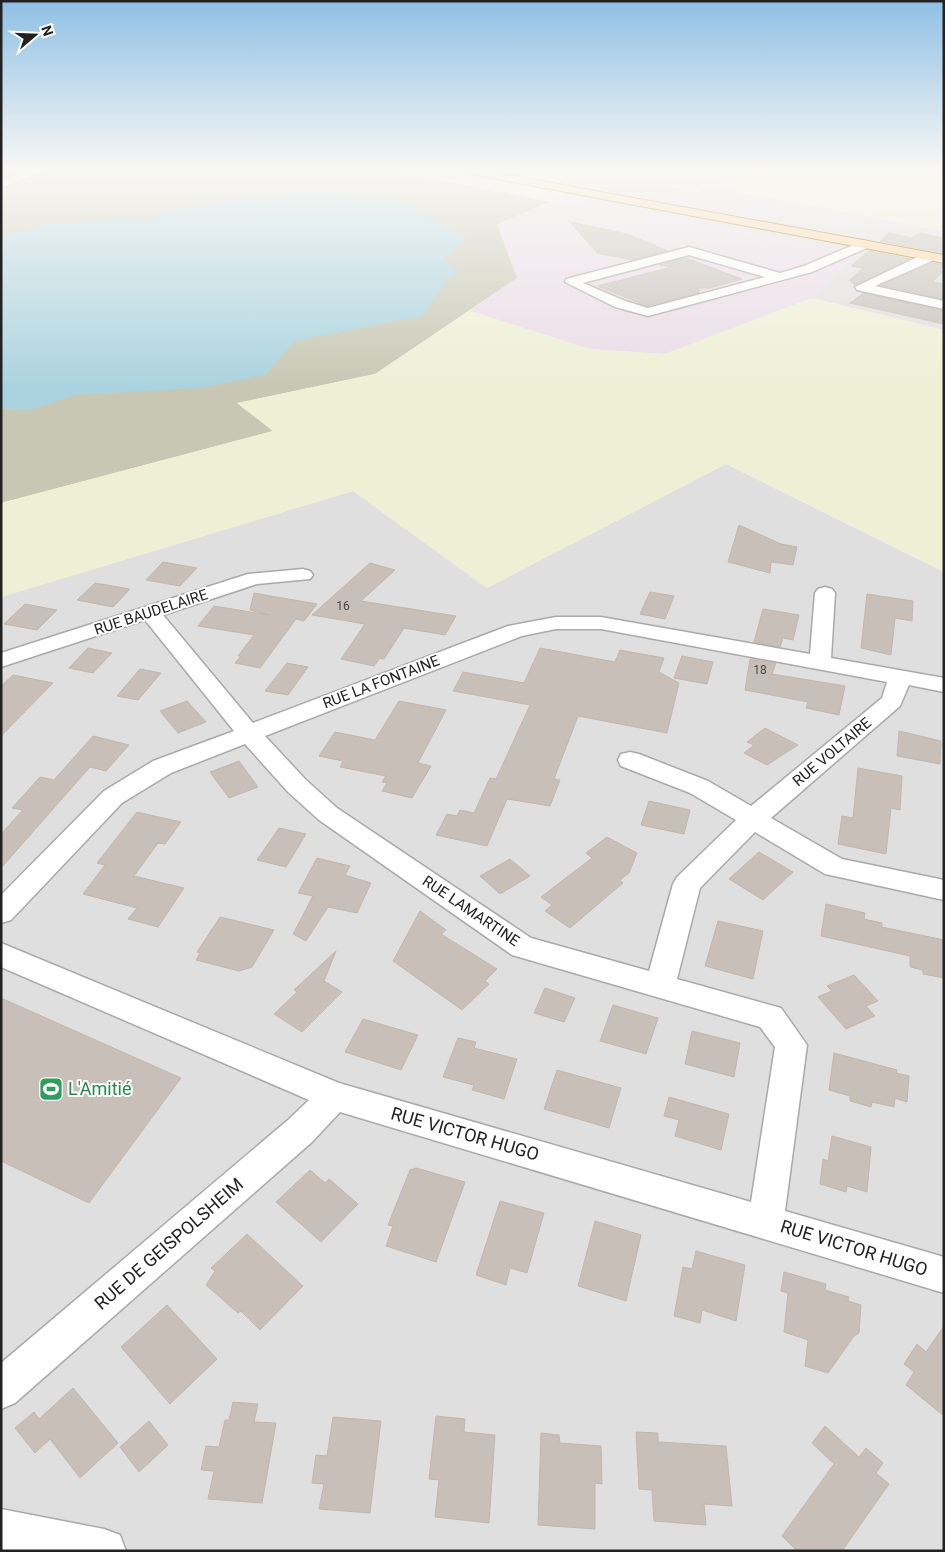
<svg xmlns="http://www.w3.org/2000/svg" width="945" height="1552" viewBox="0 0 945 1552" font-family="Roboto,sans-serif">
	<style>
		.residential { fill: #e0dfdf }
		.industrial { fill: #ebdbe8 }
		.construction { fill: #c7c7b4 }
		.farmland { fill: #eef0d5 }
		.water { fill: #aad3df }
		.building { fill: #c7bfb8; stroke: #c4b6ab }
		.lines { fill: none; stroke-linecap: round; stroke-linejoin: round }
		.minor-casing { stroke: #a9a9a9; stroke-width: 3 }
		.major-casing { stroke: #a06b00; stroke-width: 2 }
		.path { stroke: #fa8072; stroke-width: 1; stroke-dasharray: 1 1; stroke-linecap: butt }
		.minor { fill: #fff; fill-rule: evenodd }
		.major { fill: #fcd6a4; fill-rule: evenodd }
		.labels { text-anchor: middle; stroke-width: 4; stroke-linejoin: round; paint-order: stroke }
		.number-label { font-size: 12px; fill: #4b4948 }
		.street-label { font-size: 15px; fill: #222; stroke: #fff }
		.near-leisure-label { font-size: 18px; fill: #27864d; stroke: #fff; text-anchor: start }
		.near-street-label { font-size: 18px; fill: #222; stroke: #fff }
	</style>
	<rect width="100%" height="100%" fill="#f2efe9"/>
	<g class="residential">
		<polygon points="628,171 944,231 944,330 812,298 856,254 565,196 559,185"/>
		<polygon points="726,464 944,572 944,1551 1,1551 1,597 353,491 487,588"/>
	</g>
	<polygon class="industrial" points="565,196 856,254 812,298 665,354 590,349 470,311 517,278 497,224"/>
	<polygon class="construction" points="1,171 393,171 550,202 497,224 517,278 375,374 237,403 273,431 1,503"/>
	<g class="farmland">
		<polygon points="487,171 628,171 559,185"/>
		<polygon points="634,171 944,171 944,231"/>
		<polygon points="812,298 944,330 944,572 726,464 487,588 353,491 1,597 1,503 273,431 237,403 375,374 470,311 590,349 665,354"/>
	</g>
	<polygon class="water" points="291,195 341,195 405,203 467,239 443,258 458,272 446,280 422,316 295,341 265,375 200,388 75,395 30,410 1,409 1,237 51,224 127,218 148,221 170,211 217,202"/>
	<g class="building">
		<polygon points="570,222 627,234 668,251 633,260 597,253"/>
		<polygon points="889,233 911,238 919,233 944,238 944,253 880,241"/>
		<polygon points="869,251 910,259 855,285 850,280 863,268 851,266"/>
		<polygon points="686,258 742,279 710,288 699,288 699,293 646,306 598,286 672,267 660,265"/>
		<polygon points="933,263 944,265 940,271 943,272 932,282 944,284 944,299 881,285"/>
		<polygon points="864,293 944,311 944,324 850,303"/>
		<polygon points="739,525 781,544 797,547 793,565 771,562 770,573 728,562"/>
		<polygon points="163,562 197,568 180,586 146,580"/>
		<polygon points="370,563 395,570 361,601 456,616 445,635 404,628 384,659 380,658 374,666 341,659 365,624 312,615"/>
		<polygon points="95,583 130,589 113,607 77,600"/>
		<polygon points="650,592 674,596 665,619 640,614"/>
		<polygon points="254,593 317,604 304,621 296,619 260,668 235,663 241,656 238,656 254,635 198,626 214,606 269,615 250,610"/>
		<polygon points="867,594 913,601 912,621 895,618 891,655 861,648"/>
		<polygon points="25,604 57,610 37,630 4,624"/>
		<polygon points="763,609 799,615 793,640 783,638 780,647 754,642"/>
		<polygon points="88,648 112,653 93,673 69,668"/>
		<polygon points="540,648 615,662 620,650 664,658 659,672 679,683 667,733 578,716 554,779 560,780 550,806 507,799 487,846 436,835 447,814 457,816 460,810 474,813 490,778 496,779 530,705 453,691 459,680 463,672 524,683"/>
		<polygon points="682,656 713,662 707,684 674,678"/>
		<polygon points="750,659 776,663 772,674 845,686 839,715 806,708 808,702 745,690"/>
		<polygon points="287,663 308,667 288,695 265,691"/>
		<polygon points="140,669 161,673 138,700 117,696"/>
		<polygon points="13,675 53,683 1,736 1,686"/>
		<polygon points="187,701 206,722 178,733 160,711"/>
		<polygon points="399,701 446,710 418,763 431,766 412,798 382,791 387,783 382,782 386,776 340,767 343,761 319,756 335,732 375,740"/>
		<polygon points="765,728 798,745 767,765 744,753 754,745 747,742"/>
		<polygon points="899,731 941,741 940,764 897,756"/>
		<polygon points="93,736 129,745 106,771 90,767 1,868 1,834 23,810 12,808 40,777 54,780"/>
		<polygon points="239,761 258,787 229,798 210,772"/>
		<polygon points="858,768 902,776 900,810 891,808 886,854 838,844 842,816 853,818"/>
		<polygon points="649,801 690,810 684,834 641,825"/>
		<polygon points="137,812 181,822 165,844 158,843 134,876 184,888 158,927 128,919 137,908 83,894 105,865 97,863"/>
		<polygon points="279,828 306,834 286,867 257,860"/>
		<polygon points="607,837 637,853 629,873 620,880 623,883 570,928 545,911 552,905 541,897 592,858 586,853"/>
		<polygon points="759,852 793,872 763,900 729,879"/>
		<polygon points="317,858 350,866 345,875 371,883 357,913 328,907 306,941 293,934 313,896 298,893"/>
		<polygon points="510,859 530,876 500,894 480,876"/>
		<polygon points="826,904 865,913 864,919 882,923 882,927 944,940 944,978 923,974 923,970 910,967 910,956 821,936"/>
		<polygon points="420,911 446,930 441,934 497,969 485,981 489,984 462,1010 393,961"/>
		<polygon points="220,917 274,930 252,967 239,971 196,960 200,953 197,952"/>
		<polygon points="718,921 763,931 753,979 705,966"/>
		<polygon points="336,951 324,981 342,992 302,1032 274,1014 297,992 294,990"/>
		<polygon points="854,975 878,1001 866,1006 875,1016 846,1029 818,997 832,991 827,986"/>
		<polygon points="545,988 575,998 564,1022 534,1013"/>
		<polygon points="1,998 181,1078 89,1203 1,1161"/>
		<polygon points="613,1005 658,1018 646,1054 600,1041"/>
		<polygon points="363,1019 418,1035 401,1070 345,1052"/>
		<polygon points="692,1031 740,1043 734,1077 685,1064"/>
		<polygon points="458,1038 476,1042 474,1048 517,1059 504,1099 472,1090 474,1085 443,1077"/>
		<polygon points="834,1053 897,1070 896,1073 909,1076 907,1102 895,1098 894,1107 872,1102 871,1107 850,1101 850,1096 829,1090"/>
		<polygon points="557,1070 621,1088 609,1128 544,1109"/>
		<polygon points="669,1097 729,1114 721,1150 675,1136 679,1120 664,1116"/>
		<polygon points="832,1136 871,1147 867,1192 847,1186 846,1192 820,1184 823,1159 828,1161"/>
		<polygon points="416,1168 465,1182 436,1262 386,1246 393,1226 388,1225 410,1170"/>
		<polygon points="310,1170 325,1183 329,1179 358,1204 321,1242 276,1202"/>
		<polygon points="500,1201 544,1213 527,1273 510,1268 506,1285 476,1275"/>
		<polygon points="595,1221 641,1235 626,1301 578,1286"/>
		<polygon points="247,1234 303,1286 260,1330 241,1311 238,1313 206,1285 215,1271 211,1268"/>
		<polygon points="696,1251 745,1265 736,1321 702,1310 700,1323 674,1316 683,1267 692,1269"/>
		<polygon points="784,1272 826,1284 825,1290 849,1297 848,1301 861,1305 859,1333 854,1336 828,1373 805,1366 808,1340 784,1332 788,1293 781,1291"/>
		<polygon points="167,1305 217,1359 170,1404 121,1347"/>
		<polygon points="944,1326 944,1416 906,1385 914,1372 904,1364 917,1344 926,1352"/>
		<polygon points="73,1388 118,1443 80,1478 50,1439 35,1453 15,1428 34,1412 39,1419"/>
		<polygon points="233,1402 258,1404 254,1422 276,1423 262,1503 208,1499 214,1471 201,1470 206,1446 219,1447 225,1420 229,1420"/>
		<polygon points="436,1416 465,1419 464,1432 495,1435 489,1523 435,1517 439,1480 429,1479"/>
		<polygon points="333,1417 381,1421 370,1513 319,1509 324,1484 312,1483 316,1455 327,1456"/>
		<polygon points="149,1421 168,1445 139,1472 120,1447"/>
		<polygon points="825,1426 859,1457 866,1448 883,1463 876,1473 889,1484 842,1551 797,1551 782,1536 834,1464 812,1443"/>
		<polygon points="636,1432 658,1433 658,1442 726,1446 732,1506 704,1504 706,1525 654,1521 652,1490 639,1489"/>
		<polygon points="541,1433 559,1435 560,1443 601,1446 602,1484 595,1483 595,1529 538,1525"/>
	</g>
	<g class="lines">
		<g class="minor-casing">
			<g id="minor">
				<polygon points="30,171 44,171 1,188 1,181"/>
				<path d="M865,240L871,244L869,247L812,272L648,316L615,307L565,282L566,279L689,247L780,273L804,266ZM689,255L765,277L648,308L625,301L583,283Z"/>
				<polygon points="928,252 934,256 932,261 875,286 944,301 944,309 857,290 855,287"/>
				<path d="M303,569L310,571L313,575L310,579L257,584L163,615L253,723L508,626L556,617H601L810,654L815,593L818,589L825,587L832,589L835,593L831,658L944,678V692L909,685L900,706L771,818L842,859L944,880V900L825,874L755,832L700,888L677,979L781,1008L807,1045L785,1211L944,1257V1293L340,1112L312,1142L15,1403L1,1409V1363L288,1120L309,1100L1,967V943L339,1083L751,1202L775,1047L760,1027L512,955L319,820L288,792L245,744L171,773L122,803L11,920L1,923V895L104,791L153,761L234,731L145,620L1,667V653L248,574ZM556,629H601L887,682L882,698L751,806L708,781L639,754L630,752L621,754L618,760L621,766L690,793L736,820L677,877L673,884L649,971L531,938L337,808L306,780L265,736L522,636Z"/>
				<polygon points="1,1509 104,1529 120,1535 126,1551 1,1551"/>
			</g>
		</g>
		<g class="major-casing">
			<polygon id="major" points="464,171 487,171 944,255 944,263 470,174"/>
		</g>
		<g class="path">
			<polyline points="444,171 453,172"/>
			<polyline points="667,191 765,171"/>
		</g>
		<use href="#minor" class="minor"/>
		<use href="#major" class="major"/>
	</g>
	<linearGradient id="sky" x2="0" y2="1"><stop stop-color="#8fc0e4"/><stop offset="0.44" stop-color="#f9f8f5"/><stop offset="1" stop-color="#f9f8f5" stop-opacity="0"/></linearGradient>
	<rect width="945" height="388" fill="url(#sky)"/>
	<defs>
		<g id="stadium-square" transform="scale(1.25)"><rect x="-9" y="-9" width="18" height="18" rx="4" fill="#2e9e5b" stroke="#fff"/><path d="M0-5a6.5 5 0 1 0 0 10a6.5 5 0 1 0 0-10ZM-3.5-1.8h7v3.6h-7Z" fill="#fff"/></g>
	</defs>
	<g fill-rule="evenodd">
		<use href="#stadium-square" x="51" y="1089"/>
	</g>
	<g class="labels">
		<g class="number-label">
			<text x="343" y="610">16</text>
			<text x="760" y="674">18</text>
		</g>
		<g class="street-label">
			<text transform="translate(151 612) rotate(-18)" y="5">RUE BAUDELAIRE</text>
			<text transform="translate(381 682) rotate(-21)" y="5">RUE LA FONTAINE</text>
			<text transform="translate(832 752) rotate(-40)" y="5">RUE VOLTAIRE</text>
			<text transform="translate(471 911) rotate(34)" y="5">RUE LAMARTINE</text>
		</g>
		<g class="near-leisure-label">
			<text x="68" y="1095">L'Amitié</text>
		</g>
		<g class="near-street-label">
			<text transform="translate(465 1134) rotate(16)" y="6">RUE VICTOR HUGO</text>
			<text transform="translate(169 1244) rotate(-41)" y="6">RUE DE GEISPOLSHEIM</text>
			<text transform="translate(854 1248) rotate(17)" y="6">RUE VICTOR HUGO</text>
		</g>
	</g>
	<rect width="945" height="1552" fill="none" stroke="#222222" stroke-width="5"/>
	<g transform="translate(35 35) rotate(71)" stroke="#ffffff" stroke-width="4" paint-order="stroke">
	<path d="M0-4L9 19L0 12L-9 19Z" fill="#222222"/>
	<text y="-8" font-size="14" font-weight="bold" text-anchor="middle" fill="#222222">N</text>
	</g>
</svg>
